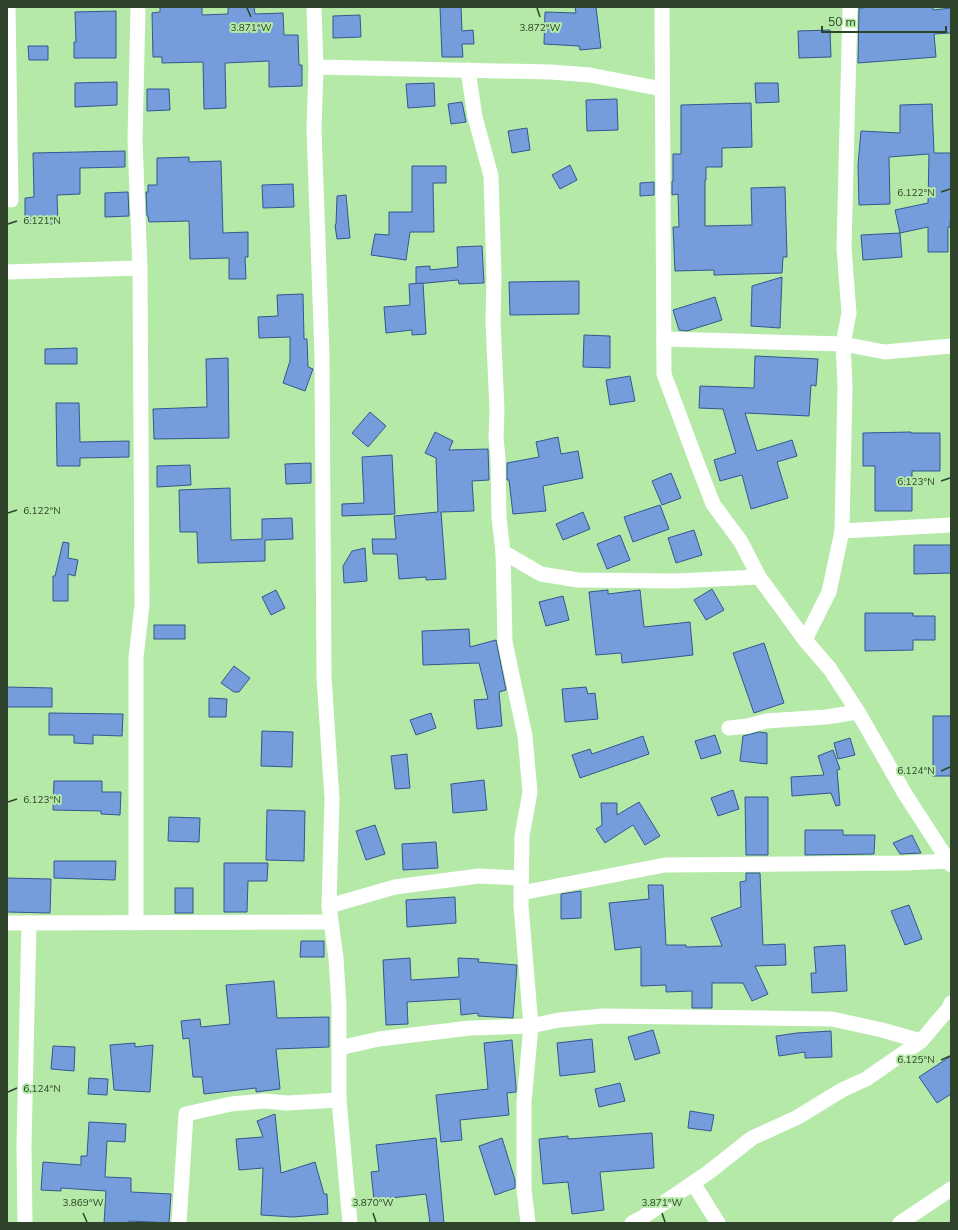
<svg xmlns="http://www.w3.org/2000/svg" width="958" height="1230" viewBox="0 0 958 1230" font-family="'Nunito Sans',sans-serif">
	<style>
		.building { fill: #759ddc; stroke: #335790 }
		.lines { fill: none; stroke-linecap: round; stroke-linejoin: round }
		.street { stroke: #fff; stroke-width: 15 }
		.ticks { fill: none; stroke: #2e4329; stroke-width: 1.5 }
		.ticks-label { font-size: 10px; text-anchor: middle; fill: #2e4329; stroke: #b5e9a7; stroke-width: 4; stroke-linejoin: round; paint-order: stroke }
	</style>
	<rect width="100%" height="100%" fill="#b5e9a7"/>
	<g class="building">
		<polygon points="160,7 202,7 202,15 228,14 228,7 254,7 255,14 283,13 284,35 298,35 299,65 302,65 302,86 269,87 269,61 225,63 226,108 204,109 203,62 162,63 162,57 153,57 152,13 160,12"/>
		<polygon points="440,7 461,7 462,31 473,30 474,44 462,44 463,57 442,57"/>
		<polygon points="575,7 596,7 601,48 580,50 579,46 544,44 545,12 576,13"/>
		<polygon points="874,7 933,7 933,10 951,8 951,33 934,34 936,57 858,63 859,8"/>
		<polygon points="116,11 116,58 74,58 74,42 76,42 75,12"/>
		<polygon points="360,15 361,37 333,38 333,16"/>
		<polygon points="830,30 831,57 799,58 798,31"/>
		<polygon points="28,46 48,46 48,60 29,60"/>
		<polygon points="117,82 117,105 75,107 75,83"/>
		<polygon points="434,83 435,106 408,108 406,84"/>
		<polygon points="755,83 778,83 779,102 756,103"/>
		<polygon points="147,89 169,89 170,110 147,111"/>
		<polygon points="617,99 618,130 587,131 586,100"/>
		<polygon points="462,102 466,122 451,124 448,104"/>
		<polygon points="751,103 752,147 722,148 722,167 706,167 706,180 705,180 705,226 752,225 751,188 785,187 787,257 783,257 782,273 714,275 714,270 675,271 673,227 679,227 678,194 672,195 672,181 673,181 673,154 681,154 681,105"/>
		<polygon points="932,104 934,153 951,153 951,208 950,227 948,227 948,252 928,252 928,227 900,233 895,210 928,203 929,154 889,157 890,204 859,205 858,165 861,131 900,133 900,105"/>
		<polygon points="527,128 530,150 512,153 508,131"/>
		<polygon points="125,151 125,167 80,168 80,194 57,195 58,224 25,225 25,198 34,197 33,153"/>
		<polygon points="189,157 189,162 221,161 223,233 248,232 248,257 245,257 246,279 229,279 229,258 190,259 189,221 149,222 148,216 147,216 146,192 148,192 148,185 157,185 157,158"/>
		<polygon points="570,165 577,180 560,189 552,175"/>
		<polygon points="412,166 446,166 446,183 433,183 434,232 410,232 406,260 371,255 375,234 389,235 389,212 412,212"/>
		<polygon points="654,182 654,195 640,196 640,183"/>
		<polygon points="293,184 294,207 263,208 262,185"/>
		<polygon points="128,192 129,216 105,217 105,193"/>
		<polygon points="346,195 350,238 337,239 335,225 336,224 337,196"/>
		<polygon points="900,233 902,257 863,260 861,235"/>
		<polygon points="482,246 484,283 459,284 458,280 416,284 416,267 430,266 430,270 458,267 457,247"/>
		<polygon points="782,277 780,328 751,326 752,286"/>
		<polygon points="579,281 579,314 510,315 509,282"/>
		<polygon points="423,283 426,334 412,335 412,330 386,333 384,307 410,305 409,284"/>
		<polygon points="303,294 304,339 307,339 308,367 313,369 305,391 283,383 290,361 290,337 259,338 258,317 278,316 277,295"/>
		<polygon points="715,297 722,320 687,331 679,330 673,310"/>
		<polygon points="584,335 610,336 610,368 583,367"/>
		<polygon points="77,348 77,364 45,364 45,349"/>
		<polygon points="755,356 818,359 816,386 811,385 809,416 745,413 757,451 792,440 797,456 777,462 788,498 751,509 742,475 720,481 714,460 736,453 723,409 699,408 700,386 754,388"/>
		<polygon points="228,358 229,438 154,439 153,409 207,407 206,359"/>
		<polygon points="630,376 635,401 610,405 606,380"/>
		<polygon points="56,403 79,403 80,442 129,441 129,457 80,458 80,466 57,466"/>
		<polygon points="370,412 386,426 368,447 352,433"/>
		<polygon points="435,432 453,441 449,450 488,449 489,480 472,481 474,511 441,512 446,579 426,580 426,577 399,579 397,554 373,554 372,539 396,539 394,516 438,512 436,458 425,453"/>
		<polygon points="911,432 911,433 940,433 940,471 912,471 912,511 875,511 875,466 863,466 863,433"/>
		<polygon points="558,437 561,454 578,451 583,478 543,486 546,511 513,514 509,480 507,480 507,463 539,457 536,442"/>
		<polygon points="392,455 395,514 342,516 342,504 364,503 362,457"/>
		<polygon points="311,463 311,483 286,484 285,464"/>
		<polygon points="190,465 191,485 157,487 157,466"/>
		<polygon points="671,473 681,498 662,505 652,481"/>
		<polygon points="230,488 231,540 262,539 262,519 292,518 293,539 265,540 265,561 198,563 197,532 180,532 179,490"/>
		<polygon points="660,505 669,529 633,542 624,517"/>
		<polygon points="583,512 590,529 563,540 556,524"/>
		<polygon points="694,530 702,555 676,563 668,538"/>
		<polygon points="620,535 630,560 607,569 597,544"/>
		<polygon points="63,542 69,543 68,558 78,560 75,576 68,574 68,601 53,601 53,576 55,576"/>
		<polygon points="914,545 951,545 951,573 914,574"/>
		<polygon points="365,548 367,581 344,583 343,566 352,551"/>
		<polygon points="712,589 724,610 706,620 694,600"/>
		<polygon points="276,590 285,608 271,615 262,597"/>
		<polygon points="608,590 608,594 640,590 644,627 690,622 693,655 622,663 621,653 596,655 589,592"/>
		<polygon points="563,596 569,620 546,626 539,602"/>
		<polygon points="865,613 913,613 913,616 935,616 935,640 913,640 913,650 865,651"/>
		<rect x="154" y="625" width="31" height="14"/>
		<polygon points="469,629 470,647 496,640 506,690 499,692 502,726 477,729 474,700 488,699 479,663 423,665 422,631"/>
		<polygon points="764,643 784,703 754,713 733,653"/>
		<polygon points="234,666 250,678 239,692 234,692 221,683"/>
		<polygon points="7,687 52,688 52,707 7,707"/>
		<polygon points="586,687 588,694 595,693 598,719 565,722 562,689"/>
		<polygon points="209,698 227,699 226,717 209,717"/>
		<polygon points="49,713 123,714 122,736 93,735 93,744 74,743 74,735 49,735"/>
		<polygon points="431,713 436,728 416,735 410,720"/>
		<rect x="933" y="716" width="18" height="60"/>
		<polygon points="262,731 293,732 292,767 261,766"/>
		<polygon points="759,732 767,733 767,764 740,761 743,736"/>
		<polygon points="715,735 721,753 701,759 695,741"/>
		<polygon points="643,736 649,754 580,778 572,755 590,749 592,754"/>
		<polygon points="850,738 855,755 838,759 834,743"/>
		<polygon points="833,750 840,769 837,770 840,805 836,806 831,793 792,796 791,777 824,775 818,756"/>
		<polygon points="407,754 410,788 395,789 391,756"/>
		<polygon points="484,780 487,810 453,813 451,784"/>
		<polygon points="54,781 102,781 102,792 121,792 120,815 101,814 101,811 53,810"/>
		<polygon points="733,790 739,809 718,816 711,798"/>
		<polygon points="745,797 768,797 768,855 746,855"/>
		<polygon points="639,802 660,836 645,845 633,825 605,843 596,829 602,825 601,803 617,803 617,815"/>
		<polygon points="267,810 305,811 304,861 266,860"/>
		<polygon points="169,817 200,818 199,842 168,841"/>
		<polygon points="375,825 385,854 366,860 356,831"/>
		<polygon points="805,830 843,830 843,835 875,835 874,854 805,855"/>
		<polygon points="912,835 921,853 900,854 893,843"/>
		<polygon points="436,842 438,868 403,870 402,844"/>
		<polygon points="54,861 116,861 115,880 54,878"/>
		<polygon points="224,863 268,863 267,881 248,881 247,912 224,912"/>
		<polygon points="746,873 760,873 763,945 785,944 786,965 755,966 768,994 752,1001 743,983 712,983 712,1008 692,1008 692,991 666,992 666,985 641,986 641,947 615,950 609,903 649,899 648,885 663,885 666,945 686,945 686,947 722,946 711,918 741,907 740,882 746,881"/>
		<polygon points="7,878 51,879 50,913 7,912"/>
		<rect x="175" y="888" width="18" height="25"/>
		<polygon points="581,891 581,918 561,919 561,894"/>
		<polygon points="455,897 456,923 407,927 406,900"/>
		<polygon points="909,905 922,939 905,945 891,911"/>
		<polygon points="301,941 324,941 324,957 300,957"/>
		<polygon points="845,945 847,991 812,993 811,973 816,973 814,947"/>
		<polygon points="410,958 411,980 459,977 458,958 479,959 478,962 517,965 513,1018 478,1016 478,1013 461,1015 460,999 407,1002 408,1024 386,1025 383,960"/>
		<polygon points="274,981 277,1018 329,1017 329,1047 276,1049 280,1089 256,1092 256,1088 204,1094 202,1077 193,1077 189,1038 183,1039 181,1021 200,1019 201,1027 230,1024 226,985"/>
		<polygon points="653,1030 660,1053 635,1060 628,1037"/>
		<polygon points="831,1031 832,1057 805,1058 805,1052 779,1056 776,1036 797,1033"/>
		<polygon points="592,1039 595,1072 560,1076 557,1043"/>
		<polygon points="512,1040 516,1087 516,1092 507,1093 509,1115 460,1120 462,1140 441,1142 436,1095 488,1089 484,1043"/>
		<polygon points="135,1043 135,1047 153,1045 150,1092 114,1090 110,1045"/>
		<polygon points="53,1046 75,1047 74,1071 51,1069"/>
		<polygon points="951,1056 951,1094 937,1103 919,1077"/>
		<polygon points="89,1078 108,1079 107,1095 88,1094"/>
		<polygon points="620,1083 625,1101 599,1107 595,1089"/>
		<polygon points="690,1111 714,1115 711,1131 688,1128"/>
		<polygon points="275,1114 281,1173 315,1162 324,1194 327,1194 328,1214 293,1217 261,1215 263,1168 239,1170 236,1139 263,1137 257,1121"/>
		<polygon points="89,1122 126,1124 125,1142 107,1141 105,1177 131,1178 131,1192 171,1194 169,1223 129,1221 129,1223 104,1223 106,1191 61,1188 61,1191 41,1190 43,1162 81,1165 81,1156 87,1156"/>
		<polygon points="652,1133 654,1168 600,1172 604,1210 572,1214 568,1182 543,1184 539,1139 568,1136 568,1139"/>
		<polygon points="436,1138 444,1223 430,1223 426,1194 374,1200 371,1172 379,1171 376,1145"/>
		<polygon points="502,1138 515,1180 515,1188 495,1195 479,1146"/>
	</g>
	<g class="lines">
		<g class="street">
			<polyline points="8,7 11,200"/>
			<polyline points="314,7 316,67 551,72 590,75 662,89"/>
			<polyline points="662,7 664,374 696,460 713,504 741,542 759,577 805,640 830,669 858,712 905,794 951,865"/>
			<polyline points="316,67 314,129 322,355 324,677 332,799 329,906 336,958 339,1007 339,1100 350,1223"/>
			<polyline points="468,70 475,117 491,176 494,277 493,321 497,410 496,438 498,458 499,517 503,552 505,642 525,736 530,792 522,836 521,906 531,1026 524,1102 524,1189 528,1223"/>
			<polyline points="7,272 140,268"/>
			<polyline points="664,339 843,344 885,352 951,346"/>
			<polyline points="842,531 951,525"/>
			<polyline points="503,552 541,574 578,580 675,581 759,577"/>
			<polyline points="805,640 829,592 842,531 845,385 843,344 849,313 844,248 850,7"/>
			<polyline points="729,728 748,726 766,721 826,717 858,712"/>
			<polyline points="521,893 665,865 904,863 951,861"/>
			<polyline points="329,906 395,887 479,876 521,878"/>
			<polyline points="7,923 331,922"/>
			<polyline points="136,923 136,658 142,605 140,268 135,140 138,7"/>
			<polyline points="339,1048 379,1039 470,1028 531,1026 559,1020 603,1016 832,1019 882,1030 921,1041"/>
			<polyline points="693,1183 718,1223"/>
			<polyline points="25,1223 24,1145 29,923"/>
			<polyline points="179,1223 186,1114 231,1104 264,1101 287,1103 339,1100"/>
			<polyline points="632,1223 643,1217 709,1172 752,1138 798,1117 842,1090 866,1079 921,1041 949,1008 951,1003"/>
			<polyline points="900,1223 951,1189"/>
		</g>
	</g>
	<path class="ticks" d="M247,8L251,17M537,8L540,17M941,192L950,189M8,224L17,221M941,481L950,478M8,513L17,510M941,771L950,767M8,802L17,799M941,1060L950,1056M8,1092L17,1088M83,1213L87,1222M373,1213L376,1222M662,1213L665,1222"/>
	<g class="ticks-label">
		<text x="251" y="31">3.871°W</text>
		<text x="540" y="31">3.872°W</text>
		<text x="916" y="196">6.122°N</text>
		<text x="42" y="224">6.121°N</text>
		<text x="916" y="485">6.123°N</text>
		<text x="42" y="514">6.122°N</text>
		<text x="916" y="774">6.124°N</text>
		<text x="42" y="803">6.123°N</text>
		<text x="916" y="1063">6.125°N</text>
		<text x="42" y="1092">6.124°N</text>
		<text x="83" y="1206">3.869°W</text>
		<text x="373" y="1206">3.870°W</text>
		<text x="662" y="1206">3.871°W</text>
	</g>
	<rect width="958" height="1230" fill="none" stroke="#2e4329" stroke-width="16"/>
	<path d="M822 26v6h124v-6" fill="none" stroke="#2e4329" stroke-width="2"/>
	<text x="828" y="26" font-size="12" fill="#2e4329" stroke="#b5e9a7" stroke-width="3" paint-order="stroke">50 m</text>
</svg>
